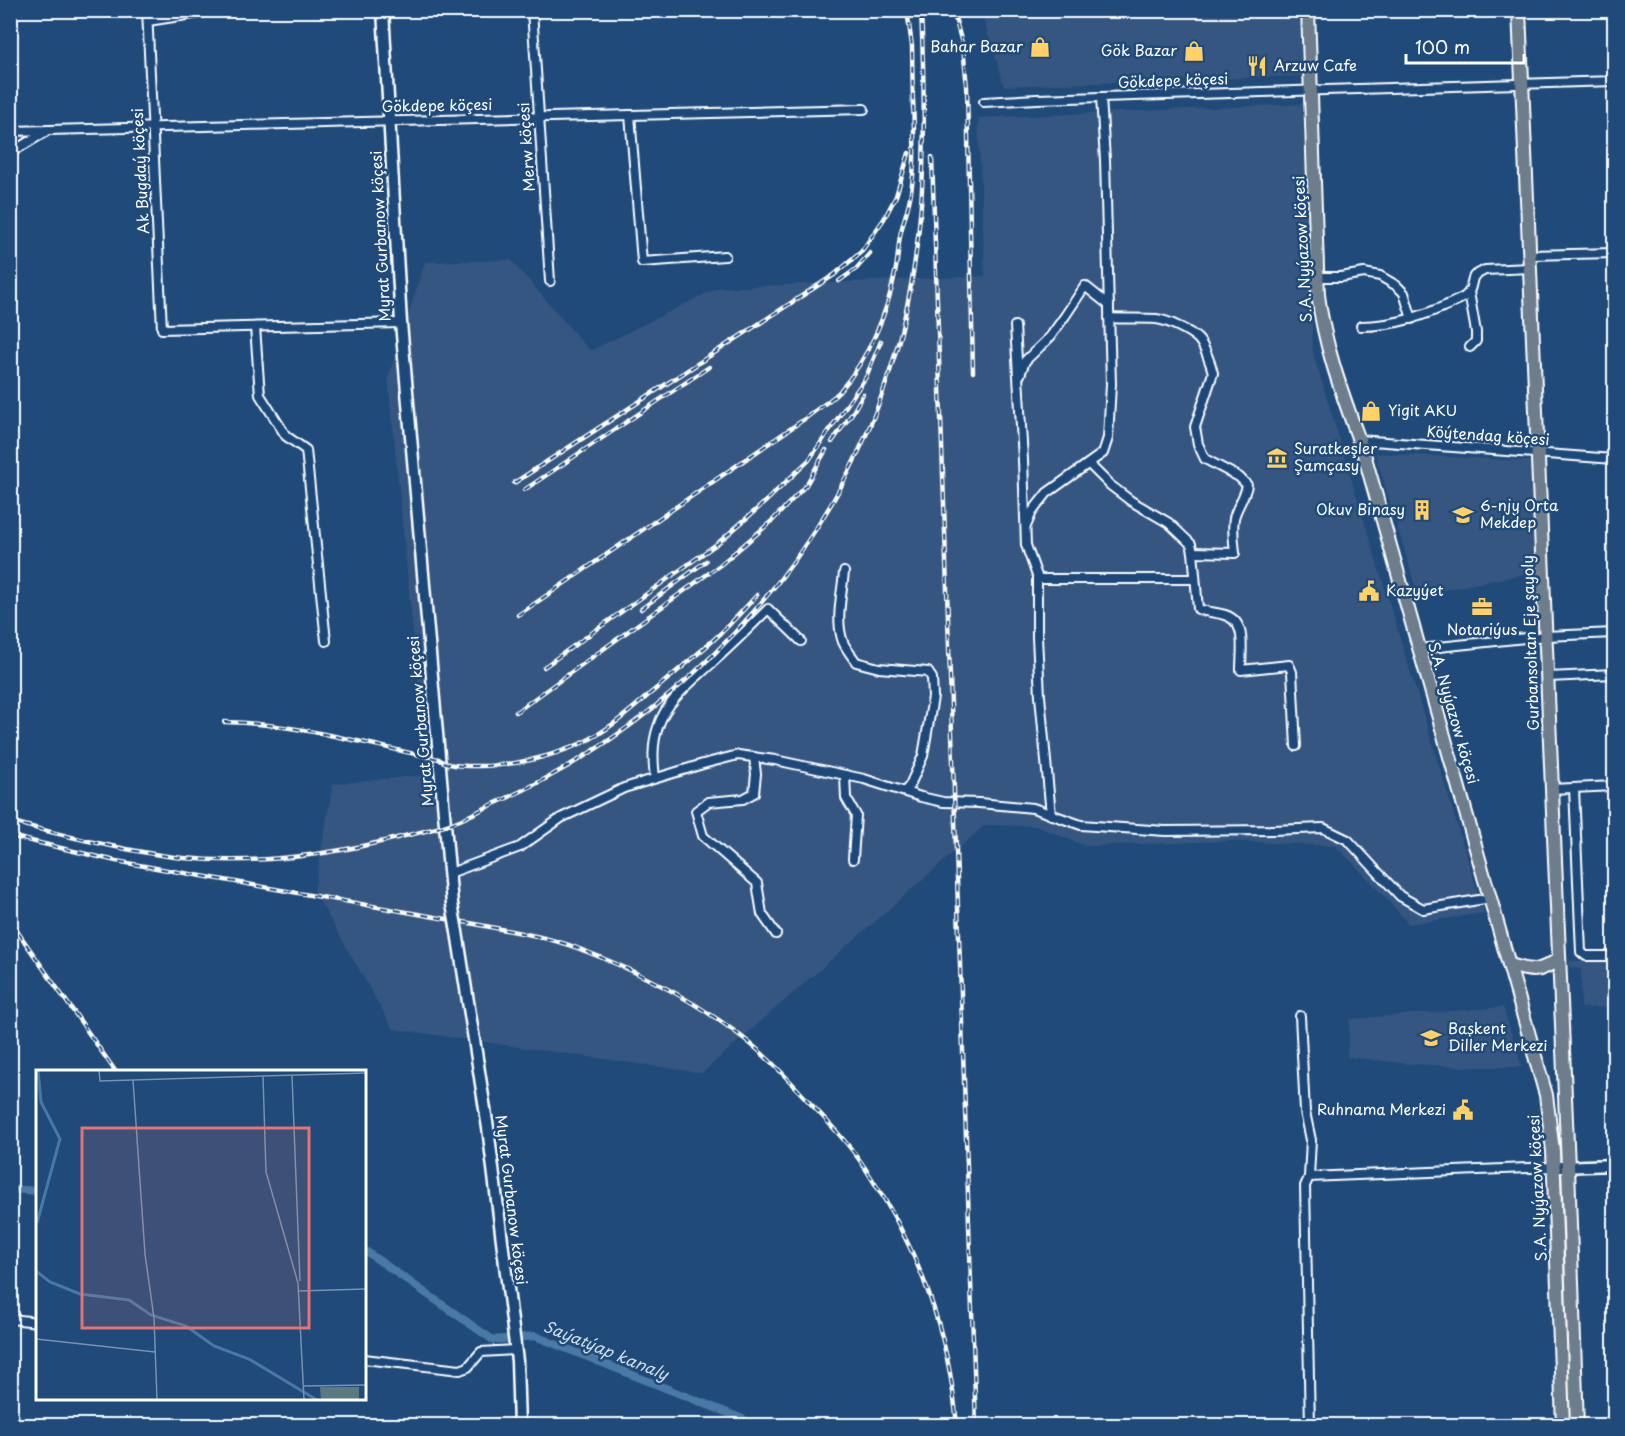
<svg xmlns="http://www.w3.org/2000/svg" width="1625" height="1436" viewBox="0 0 1625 1436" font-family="'Playpen Sans',sans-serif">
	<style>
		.built { fill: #365780 }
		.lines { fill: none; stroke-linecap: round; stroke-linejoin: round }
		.canal { stroke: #4879a5; stroke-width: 8 }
		.street-casing { stroke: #fff; stroke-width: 12 }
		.secondary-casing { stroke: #fff; stroke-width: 15 }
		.primary-casing { stroke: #fff; stroke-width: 16 }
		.street { stroke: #1f4a7a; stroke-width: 8 }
		.secondary { stroke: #1f4a7a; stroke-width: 10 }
		.primary { stroke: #6d7d8c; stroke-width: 12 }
		.rail-casing { stroke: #fff; stroke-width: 4.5 }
		.rail { stroke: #1f4a7a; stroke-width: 2; stroke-dasharray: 7; stroke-linecap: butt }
		.secondary-bridge-casing { stroke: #fff; stroke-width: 15; stroke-linecap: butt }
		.secondary-bridge { stroke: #1f4a7a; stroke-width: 10 }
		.labels { text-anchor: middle; stroke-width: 5; stroke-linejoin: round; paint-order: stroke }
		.poi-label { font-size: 15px; fill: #fff; stroke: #1f4a7a; text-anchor: start }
		.street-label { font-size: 15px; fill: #fff; stroke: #1f4a7a }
		.water-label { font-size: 16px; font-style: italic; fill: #d1dee8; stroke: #1f4a7a }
		.inset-river { fill: none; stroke: #4879a5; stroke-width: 3 }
		.inset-road { fill: none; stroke: #7992af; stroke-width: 1.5 }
		.view { fill: #e47373; fill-opacity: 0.15; stroke: #e47373; stroke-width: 3 }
		.inset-edge { fill: none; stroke: #fff; stroke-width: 3 }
	</style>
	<rect width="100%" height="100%" fill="#1f4a7a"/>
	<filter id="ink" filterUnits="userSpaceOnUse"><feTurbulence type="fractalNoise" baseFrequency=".0167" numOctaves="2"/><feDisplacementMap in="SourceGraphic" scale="12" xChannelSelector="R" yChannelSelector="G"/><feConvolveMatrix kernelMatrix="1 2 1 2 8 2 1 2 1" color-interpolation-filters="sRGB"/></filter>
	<g filter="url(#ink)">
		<g class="built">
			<polygon points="981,11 1299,11 1302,76 1004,86"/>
			<polygon points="1302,104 1313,353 1484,913 1409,924 1374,885 1336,846 1229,841 1085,846 1037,826 985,825 702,1073 393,1029 314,891 333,784 427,775 388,378 425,262 511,260 590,351 717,288 985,276 978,118"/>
			<polygon points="1375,453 1529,461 1533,463 1533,568 1530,573 1418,595"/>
			<polygon points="1614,960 1614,1007 1581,1008 1581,969 1571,968 1569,963 1570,961"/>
			<polygon points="1503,1007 1522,1067 1465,1067 1411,1064 1347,1057 1350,1019"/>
		</g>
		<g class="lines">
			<g class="canal">
				<polyline points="10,1189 38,1191"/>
				<polyline points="364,1250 493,1340 535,1336 743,1419 751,1426"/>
			</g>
			<g class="street-casing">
				<g id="street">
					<polyline points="147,10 162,329 401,323"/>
					<polyline points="532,10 550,281"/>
					<polyline points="148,21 219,10"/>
					<polyline points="984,102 1037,99 1614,81"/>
					<polyline points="630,115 642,262 725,256"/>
					<polyline points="10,131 864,109"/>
					<polyline points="10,153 45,132"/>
					<polyline points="1530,255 1614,253"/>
					<polyline points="1317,277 1341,277 1364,273 1380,276 1397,286 1404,293 1412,319"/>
					<polyline points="1469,292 1476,332 1476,341 1470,347"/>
					<path d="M1109,318C1125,319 1141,318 1156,319C1167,320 1190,331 1198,339C1204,345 1211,364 1213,373L1195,427L1198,444L1205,459L1239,477L1247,485C1245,497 1237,506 1234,518C1232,529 1234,542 1235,553L1193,552"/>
					<polyline points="1015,326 1023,460 1026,545 1037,576 1037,637 1040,696 1051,815"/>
					<path d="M1361,326C1394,326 1423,316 1452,303C1457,300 1465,298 1468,293C1472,289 1471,281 1474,276L1485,270L1530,268"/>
					<polyline points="255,327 260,395 286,436 306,450 326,641"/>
					<polyline points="1020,375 1025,361 1050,337 1065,316 1085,286 1109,305"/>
					<polyline points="1359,440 1614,459"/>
					<path d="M1089,464L1110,485L1131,501L1169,523L1191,544L1193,552L1198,609C1206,612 1213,612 1221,614C1248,619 1241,648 1241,670L1289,665L1292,672L1296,746"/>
					<polyline points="1027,524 1032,512 1047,493 1103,453 1108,438 1111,384 1105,160 1101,97"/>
					<path d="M844,572C842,594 835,621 843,642C846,649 852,656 856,662L879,668L928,672L932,678L933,697L923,756L910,785L905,791"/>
					<polyline points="1037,579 1195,579"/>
					<polyline points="1419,649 1546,636 1614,633"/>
					<polyline points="1548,677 1614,674"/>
					<polyline points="754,757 756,774 754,793 743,799 708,802 696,811 703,836 757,883 762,914 776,934"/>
					<polyline points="845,775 846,798 856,815 853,859"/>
					<path d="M655,778C653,761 652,744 658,727C666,700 694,680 714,661C733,644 750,627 768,609L801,641"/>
					<polyline points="1574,788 1581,952 1586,956 1614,956"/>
					<polyline points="1552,789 1614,786"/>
					<polyline points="450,873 520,847 561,818 624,788 703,764 738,755 775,760 864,779 921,797 943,802 979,803 1033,808 1081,825 1165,831 1273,830 1323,828 1348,840 1400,896 1423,909 1491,898"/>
					<polyline points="1300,1016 1305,1112 1311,1140 1309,1177 1305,1186 1310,1426"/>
					<polyline points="1309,1177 1553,1167"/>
					<polyline points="10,1319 38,1322"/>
					<polyline points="364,1359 460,1370 468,1367 481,1352 515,1350"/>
				</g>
			</g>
			<g class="secondary-casing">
				<g id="secondary">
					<polyline points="383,10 401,323 452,904"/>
					<polyline points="457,932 488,1128 517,1361 519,1426"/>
					<polyline points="1560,1167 1614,1165"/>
				</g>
			</g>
			<g class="primary-casing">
				<g id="primary">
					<path d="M1308,10L1318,295C1325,351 1345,401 1364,454L1546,1095L1553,1151L1563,1426"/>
					<polyline points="1519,10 1568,1167 1577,1426"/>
					<path d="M1510,965C1534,972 1538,973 1559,959"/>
				</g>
			</g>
			<use href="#street" class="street"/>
			<use href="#secondary" class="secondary"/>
			<use href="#primary" class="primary"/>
			<g class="rail-casing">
				<g id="rail">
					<polyline points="907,10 912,46 913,109"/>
					<polyline points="953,10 963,47 967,87 973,372"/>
					<polyline points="932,157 976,1426"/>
					<polyline points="839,281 856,269 870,253"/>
					<polyline points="832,442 853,412 863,394"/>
					<polyline points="514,483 834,275 861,252 884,219 896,196 909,153"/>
					<polyline points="524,490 709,367"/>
					<polyline points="641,609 706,561"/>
					<path d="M518,615L806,418C817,409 830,401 839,392C868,359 887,315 895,273C898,261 898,248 900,236C903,221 909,207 911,192C916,161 914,131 913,100"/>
					<polyline points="544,667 718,543 764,503 809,460 866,377 881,341"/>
					<polyline points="516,712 720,565 773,520 806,485 826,450"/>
					<path d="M224,722C297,723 368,745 439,759C447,767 468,766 479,766C513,766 551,757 582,743C608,731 631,710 652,692C676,672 700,653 722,632C734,620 746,607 757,595"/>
					<path d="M10,821C29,827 48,831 67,836C105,845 144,854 183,858C256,865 331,855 401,837C416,833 430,830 444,826C463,820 480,810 498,802C673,724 821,571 884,389C928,264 927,140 921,10"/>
					<path d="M10,836L116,861L475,924C509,931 545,936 577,948C641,972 705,1005 758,1050C776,1066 793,1084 809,1102C830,1124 851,1146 867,1171C919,1250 949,1332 957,1426"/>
					<polyline points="10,921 116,1072"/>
				</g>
			</g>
			<use href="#rail" class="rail"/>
			<g class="secondary-bridge-casing">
				<polyline id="secondary-bridge" points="452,904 457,932"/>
			</g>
			<use href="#secondary-bridge" class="secondary-bridge"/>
		</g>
	</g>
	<defs>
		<g id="shop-bare" transform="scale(1.62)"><path d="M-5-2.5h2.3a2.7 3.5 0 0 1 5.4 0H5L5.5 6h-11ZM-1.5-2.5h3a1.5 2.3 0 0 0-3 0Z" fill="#ffd166" stroke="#1f4a7a" stroke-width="2.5" paint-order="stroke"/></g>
		<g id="restaurant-bare" transform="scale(1.62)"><path d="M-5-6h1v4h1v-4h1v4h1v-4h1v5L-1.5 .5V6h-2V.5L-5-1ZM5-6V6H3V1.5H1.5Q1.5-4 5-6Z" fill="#ffd166" stroke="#1f4a7a" stroke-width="2.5" paint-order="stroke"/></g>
		<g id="museum-bare" transform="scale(1.62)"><path d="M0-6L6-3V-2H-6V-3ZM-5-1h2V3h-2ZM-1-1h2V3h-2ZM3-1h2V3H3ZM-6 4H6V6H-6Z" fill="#ffd166" stroke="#1f4a7a" stroke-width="2.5" paint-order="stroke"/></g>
		<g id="building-bare" transform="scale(1.62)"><path d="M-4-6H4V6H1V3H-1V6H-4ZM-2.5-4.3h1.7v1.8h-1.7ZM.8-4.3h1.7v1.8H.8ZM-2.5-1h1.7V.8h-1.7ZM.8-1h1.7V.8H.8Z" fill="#ffd166" stroke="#1f4a7a" stroke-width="2.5" paint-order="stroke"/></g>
		<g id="school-bare" transform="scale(1.62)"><path d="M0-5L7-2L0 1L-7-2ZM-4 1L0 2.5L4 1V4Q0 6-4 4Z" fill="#ffd166" stroke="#1f4a7a" stroke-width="2.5" paint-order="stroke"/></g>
		<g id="civic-bare" transform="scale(1.62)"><path d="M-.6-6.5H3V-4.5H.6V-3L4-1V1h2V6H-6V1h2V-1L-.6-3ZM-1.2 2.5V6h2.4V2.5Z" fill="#ffd166" stroke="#1f4a7a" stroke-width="2.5" paint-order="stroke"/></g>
		<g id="office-bare" transform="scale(1.62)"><path d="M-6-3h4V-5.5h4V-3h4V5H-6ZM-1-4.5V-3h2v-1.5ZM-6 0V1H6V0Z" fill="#ffd166" stroke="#1f4a7a" stroke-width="2.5" paint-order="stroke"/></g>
		<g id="university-bare" transform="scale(1.62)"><path d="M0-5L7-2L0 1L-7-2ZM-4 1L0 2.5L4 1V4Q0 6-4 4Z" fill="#ffd166" stroke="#1f4a7a" stroke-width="2.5" paint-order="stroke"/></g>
	</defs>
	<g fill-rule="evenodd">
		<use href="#shop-bare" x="1040" y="47"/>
		<use href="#shop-bare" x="1194" y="51"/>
		<use href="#restaurant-bare" x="1257" y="66"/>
		<use href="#shop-bare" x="1371" y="411"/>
		<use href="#museum-bare" x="1277" y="458"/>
		<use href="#building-bare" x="1422" y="510"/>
		<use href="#school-bare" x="1463" y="515"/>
		<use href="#civic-bare" x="1369" y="591"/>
		<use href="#office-bare" x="1482" y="607"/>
		<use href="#university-bare" x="1431" y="1038"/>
		<use href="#civic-bare" x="1463" y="1110"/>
	</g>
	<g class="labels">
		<g class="poi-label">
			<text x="1023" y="52" text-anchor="end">Bahar Bazar</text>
			<text x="1177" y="56" text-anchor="end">Gök Bazar</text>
			<text x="1274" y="71">Arzuw Cafe</text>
			<text x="1388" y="416">Yigit AKU</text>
			<text x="1294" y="454">Suratkeşler<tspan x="1294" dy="17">Şamçasy</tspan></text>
			<text x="1480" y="511">6-njy Orta<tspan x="1480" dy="17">Mekdep</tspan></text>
			<text x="1405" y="515" text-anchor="end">Okuv Binasy</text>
			<text x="1386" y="596">Kazyýet</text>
			<text x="1482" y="635" text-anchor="middle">Notariýus</text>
			<text x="1448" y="1034">Başkent<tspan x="1448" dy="17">Diller Merkezi</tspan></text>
			<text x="1446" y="1115" text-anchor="end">Ruhnama Merkezi</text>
		</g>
		<g class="street-label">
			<text transform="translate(1173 81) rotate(-2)" y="5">Gökdepe köçesi</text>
			<text transform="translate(437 106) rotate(-1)" y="5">Gökdepe köçesi</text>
			<text transform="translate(527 147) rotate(-94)" y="5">Merw köçesi</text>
			<text transform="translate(141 171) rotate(-93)" y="5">Ak Bugdaý köçesi</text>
			<text transform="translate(381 236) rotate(-93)" y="5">Myrat Gurbanow köçesi</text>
			<text transform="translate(1303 249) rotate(-93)" y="5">S.A. Nyýazow köçesi</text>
			<text transform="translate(1488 436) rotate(4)" y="5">Köýtendag köçesi</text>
			<text transform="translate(1531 643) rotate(-92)" y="5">Gurbansoltan Eje şayoly</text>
			<text transform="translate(1453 713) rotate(74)" y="5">S.A. Nyýazow köçesi</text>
			<text transform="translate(421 721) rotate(-95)" y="5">Myrat Gurbanow köçesi</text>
			<text transform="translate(1538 1188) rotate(-93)" y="5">S.A. Nyýazow köçesi</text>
			<text transform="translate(511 1200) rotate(83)" y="5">Myrat Gurbanow köçesi</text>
		</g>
		<g class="water-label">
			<text transform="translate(606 1350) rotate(22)" y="6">Saýatýap kanaly</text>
		</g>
	</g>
	<g transform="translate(36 1070)">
		<rect width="330" height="330" fill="#1f4a7a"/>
		<path d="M284,317H323V330H285Z" fill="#5a7a7f"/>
		<path class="inset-river" d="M1,153L24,69L5,32L2,0M0,201L14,212L44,224L93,230L115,245L150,256L178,276L213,289L281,330"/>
		<path class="inset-road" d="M63,0L64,11L330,3M256,6L264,211M227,7L230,102L262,213L268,330M97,10L109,184L118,248L121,330M263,221L330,219M0,269L119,282M268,316L330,315"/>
		<path class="view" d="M46,58H273V258H46Z"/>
		<rect width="330" height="330" class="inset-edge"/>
	</g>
	<rect width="1625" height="1436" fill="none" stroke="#1f4a7a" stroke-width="36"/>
	<rect x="18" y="18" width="1589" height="1400" fill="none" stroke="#fff" stroke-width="2" filter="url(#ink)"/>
	<path d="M1406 54v9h118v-9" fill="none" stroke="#ffffff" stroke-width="3"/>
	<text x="1415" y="54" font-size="18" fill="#ffffff" stroke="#1f4a7a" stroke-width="4.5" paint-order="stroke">100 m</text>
</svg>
